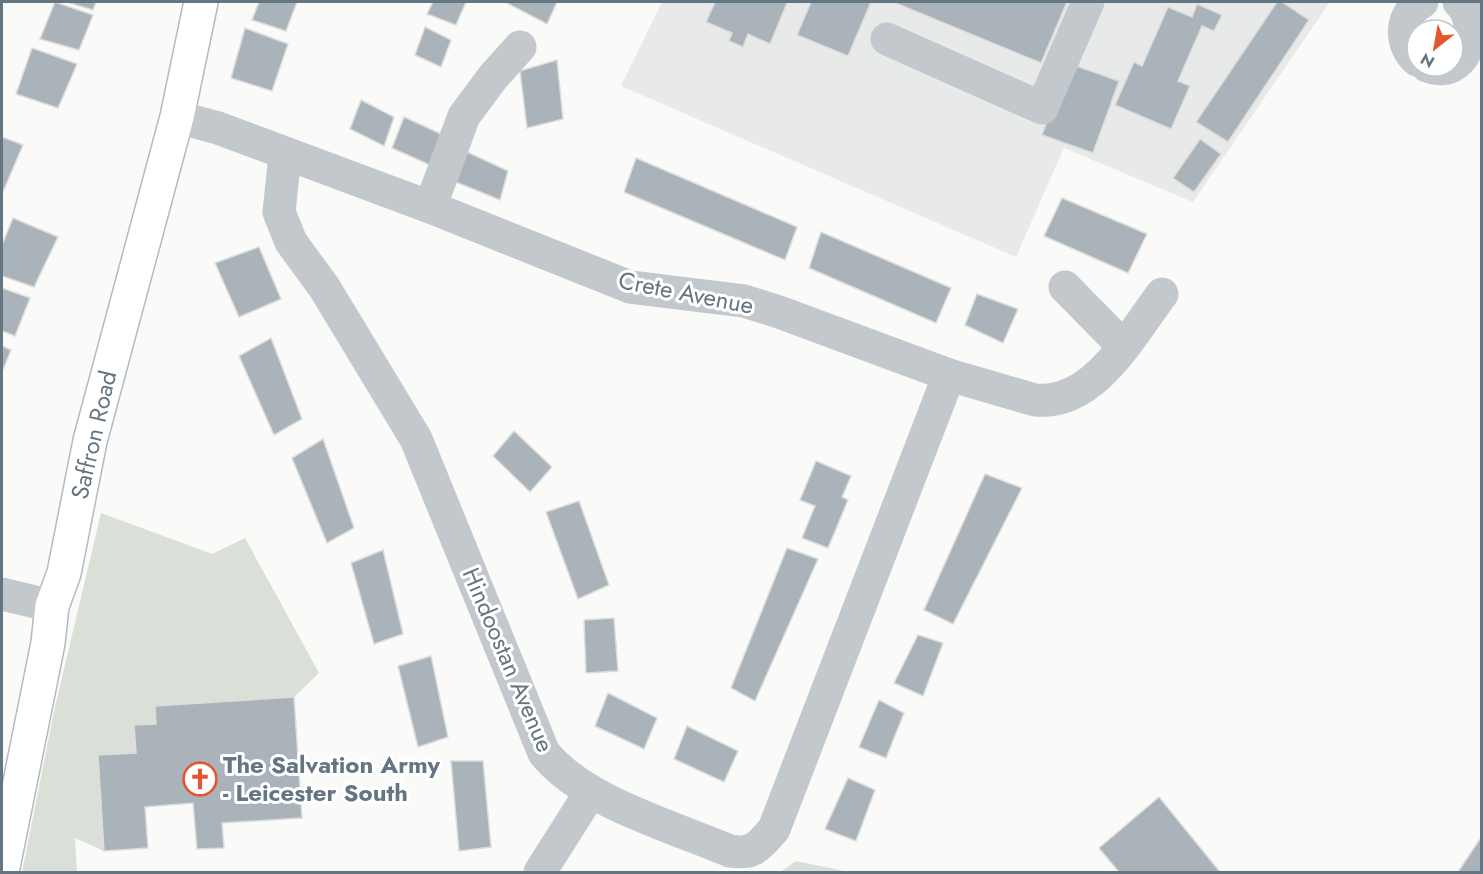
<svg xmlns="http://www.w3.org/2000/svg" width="1483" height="874" viewBox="0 0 1483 874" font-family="Jost,sans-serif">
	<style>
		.built { fill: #e8e9e9 }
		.green { fill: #dadfd7 }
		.building { fill: #aab3b9; stroke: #dcdcda; stroke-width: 1.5 }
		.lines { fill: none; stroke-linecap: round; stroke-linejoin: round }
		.major-casing { stroke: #b5babe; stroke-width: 36 }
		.minor { stroke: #c3c8cc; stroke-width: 33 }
		.major { stroke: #fff; stroke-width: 33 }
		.labels { text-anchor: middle; stroke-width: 6; stroke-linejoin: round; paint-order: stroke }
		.street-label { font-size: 24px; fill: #657683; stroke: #fff }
		.poi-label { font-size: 24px; font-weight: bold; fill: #657683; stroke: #fff; text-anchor: start }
	</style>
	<rect width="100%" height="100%" fill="#fafaf8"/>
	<polygon class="built" points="662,2 1330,2 1193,202 1064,148 1016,257 621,86"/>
	<g class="green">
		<polygon points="101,513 212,554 245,538 319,673 294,697 155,706 156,724 134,725 136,753 98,756 104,851 75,838 77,872 22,872 55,707"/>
		<polygon points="796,861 850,872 780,872"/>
	</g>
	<g class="building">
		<polygon points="55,2 93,15 79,50 40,39"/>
		<polygon points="67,2 96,2 93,10"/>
		<polygon points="259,2 297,2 286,31 252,20"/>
		<polygon points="433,2 466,2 456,25 427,14"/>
		<polygon points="505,2 557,2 547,24"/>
		<polygon points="715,2 783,2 787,3 770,44 748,34 743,47 729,41 732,33 706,22"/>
		<polygon points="811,2 871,2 848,56 797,35"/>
		<polygon points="893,2 1067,2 1041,63"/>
		<polygon points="1277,2 1282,2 1309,20 1228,142 1196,122"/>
		<polygon points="1197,4 1222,15 1214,31 1202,26 1178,81 1190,86 1171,129 1115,105 1134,62 1142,66 1168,7 1192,17"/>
		<polygon points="425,27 451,40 441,67 415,55"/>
		<polygon points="245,28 288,44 272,91 231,78"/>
		<polygon points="32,48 77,64 58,108 16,94"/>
		<polygon points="557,60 563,119 527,128 520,71"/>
		<polygon points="1068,63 1119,81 1093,153 1042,135"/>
		<polygon points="361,100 394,117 384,146 350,129"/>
		<polygon points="404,117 441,134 430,165 392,148"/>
		<polygon points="2,137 23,145 2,194"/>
		<polygon points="1200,139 1221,154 1194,192 1173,178"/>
		<polygon points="467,152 508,171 500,200 456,182"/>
		<polygon points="636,158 797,227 785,260 624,192"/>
		<polygon points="1062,198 1147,234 1128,273 1044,236"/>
		<polygon points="13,218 58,237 34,287 2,276 2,245"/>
		<polygon points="821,232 951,288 936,323 809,268"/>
		<polygon points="259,247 281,299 239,317 215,263"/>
		<polygon points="2,288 30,298 15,336 2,331"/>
		<polygon points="977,294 1018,309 1003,343 965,325"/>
		<polygon points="271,338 302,419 274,435 239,356"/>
		<polygon points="2,346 11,350 2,372"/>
		<polygon points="514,431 552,467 530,492 493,456"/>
		<polygon points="323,439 354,528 327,543 292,458"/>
		<polygon points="816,461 851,476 842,497 848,500 828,548 802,538 815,506 800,500"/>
		<polygon points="985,474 1022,488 953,624 924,610"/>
		<polygon points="579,501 609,585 578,599 546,512"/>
		<polygon points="787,548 818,559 755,701 731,688"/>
		<polygon points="383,550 403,634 374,644 351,563"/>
		<polygon points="614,618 618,671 586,673 584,620"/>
		<polygon points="918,635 943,643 923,696 894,683"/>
		<polygon points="431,656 448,737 418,747 398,666"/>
		<polygon points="608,693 657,718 644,749 595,726"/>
		<polygon points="294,697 302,818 222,823 224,848 197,849 193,803 145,807 148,848 104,851 98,755 136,753 134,725 156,724 155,706"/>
		<polygon points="879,700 904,713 886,758 859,747"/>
		<polygon points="687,726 738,751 724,782 674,759"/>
		<polygon points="451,761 483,761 491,847 459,851"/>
		<polygon points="848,778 875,790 856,841 825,829"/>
		<polygon points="1159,797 1220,872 1119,872 1099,848"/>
		<polygon points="1482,836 1482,872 1458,872"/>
	</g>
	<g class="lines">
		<g class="major-casing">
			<polyline id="major" points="2,872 48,643 52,606 64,573 90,441 177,117 201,2"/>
		</g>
		<g class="minor">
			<polyline points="887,39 1042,108 1088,2"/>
			<path d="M1417,60C1399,44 1400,14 1422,2"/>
			<path d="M1427,66C1467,82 1483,24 1459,2"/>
			<path d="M177,117L218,128L430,207L630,287L744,301L779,312L949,375L1035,400C1094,406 1131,335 1162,294"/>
			<path d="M285,155L279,212L291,242L324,287L416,439L544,753C584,802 671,826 730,851C754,855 759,846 774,829L949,375"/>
			<polyline points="430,207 464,116 493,77 520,47"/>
			<polyline points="1065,287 1123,346"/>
			<polyline points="2,594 52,606"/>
			<polyline points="540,872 590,793"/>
		</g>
		<use href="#major" class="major"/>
	</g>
	<defs>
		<g id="church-ring" transform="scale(1.725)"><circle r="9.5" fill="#fff" stroke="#e4572e" stroke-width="1.5"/><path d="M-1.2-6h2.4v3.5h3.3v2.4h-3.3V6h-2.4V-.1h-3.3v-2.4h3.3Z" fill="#e4572e"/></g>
	</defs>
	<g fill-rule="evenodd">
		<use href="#church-ring" x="200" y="779"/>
	</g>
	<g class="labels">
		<g class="street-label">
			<text transform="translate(686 293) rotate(11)" y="8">Crete Avenue</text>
			<text transform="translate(94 435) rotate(-77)" y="8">Saffron Road</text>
			<text transform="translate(508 660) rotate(67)" y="8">Hindoostan Avenue</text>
		</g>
		<g class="poi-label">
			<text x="223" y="773">The Salvation Army<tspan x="223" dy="28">- Leicester South</tspan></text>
		</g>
	</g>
	<rect width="1483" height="874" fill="none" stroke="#657683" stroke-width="6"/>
	<g transform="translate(1435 48) rotate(211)"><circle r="28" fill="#ffffff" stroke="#c1c8cd" stroke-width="1.5"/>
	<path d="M0-4.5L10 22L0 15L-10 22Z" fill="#e4572e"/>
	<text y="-9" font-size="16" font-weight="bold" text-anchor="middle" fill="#657683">N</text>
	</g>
</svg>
